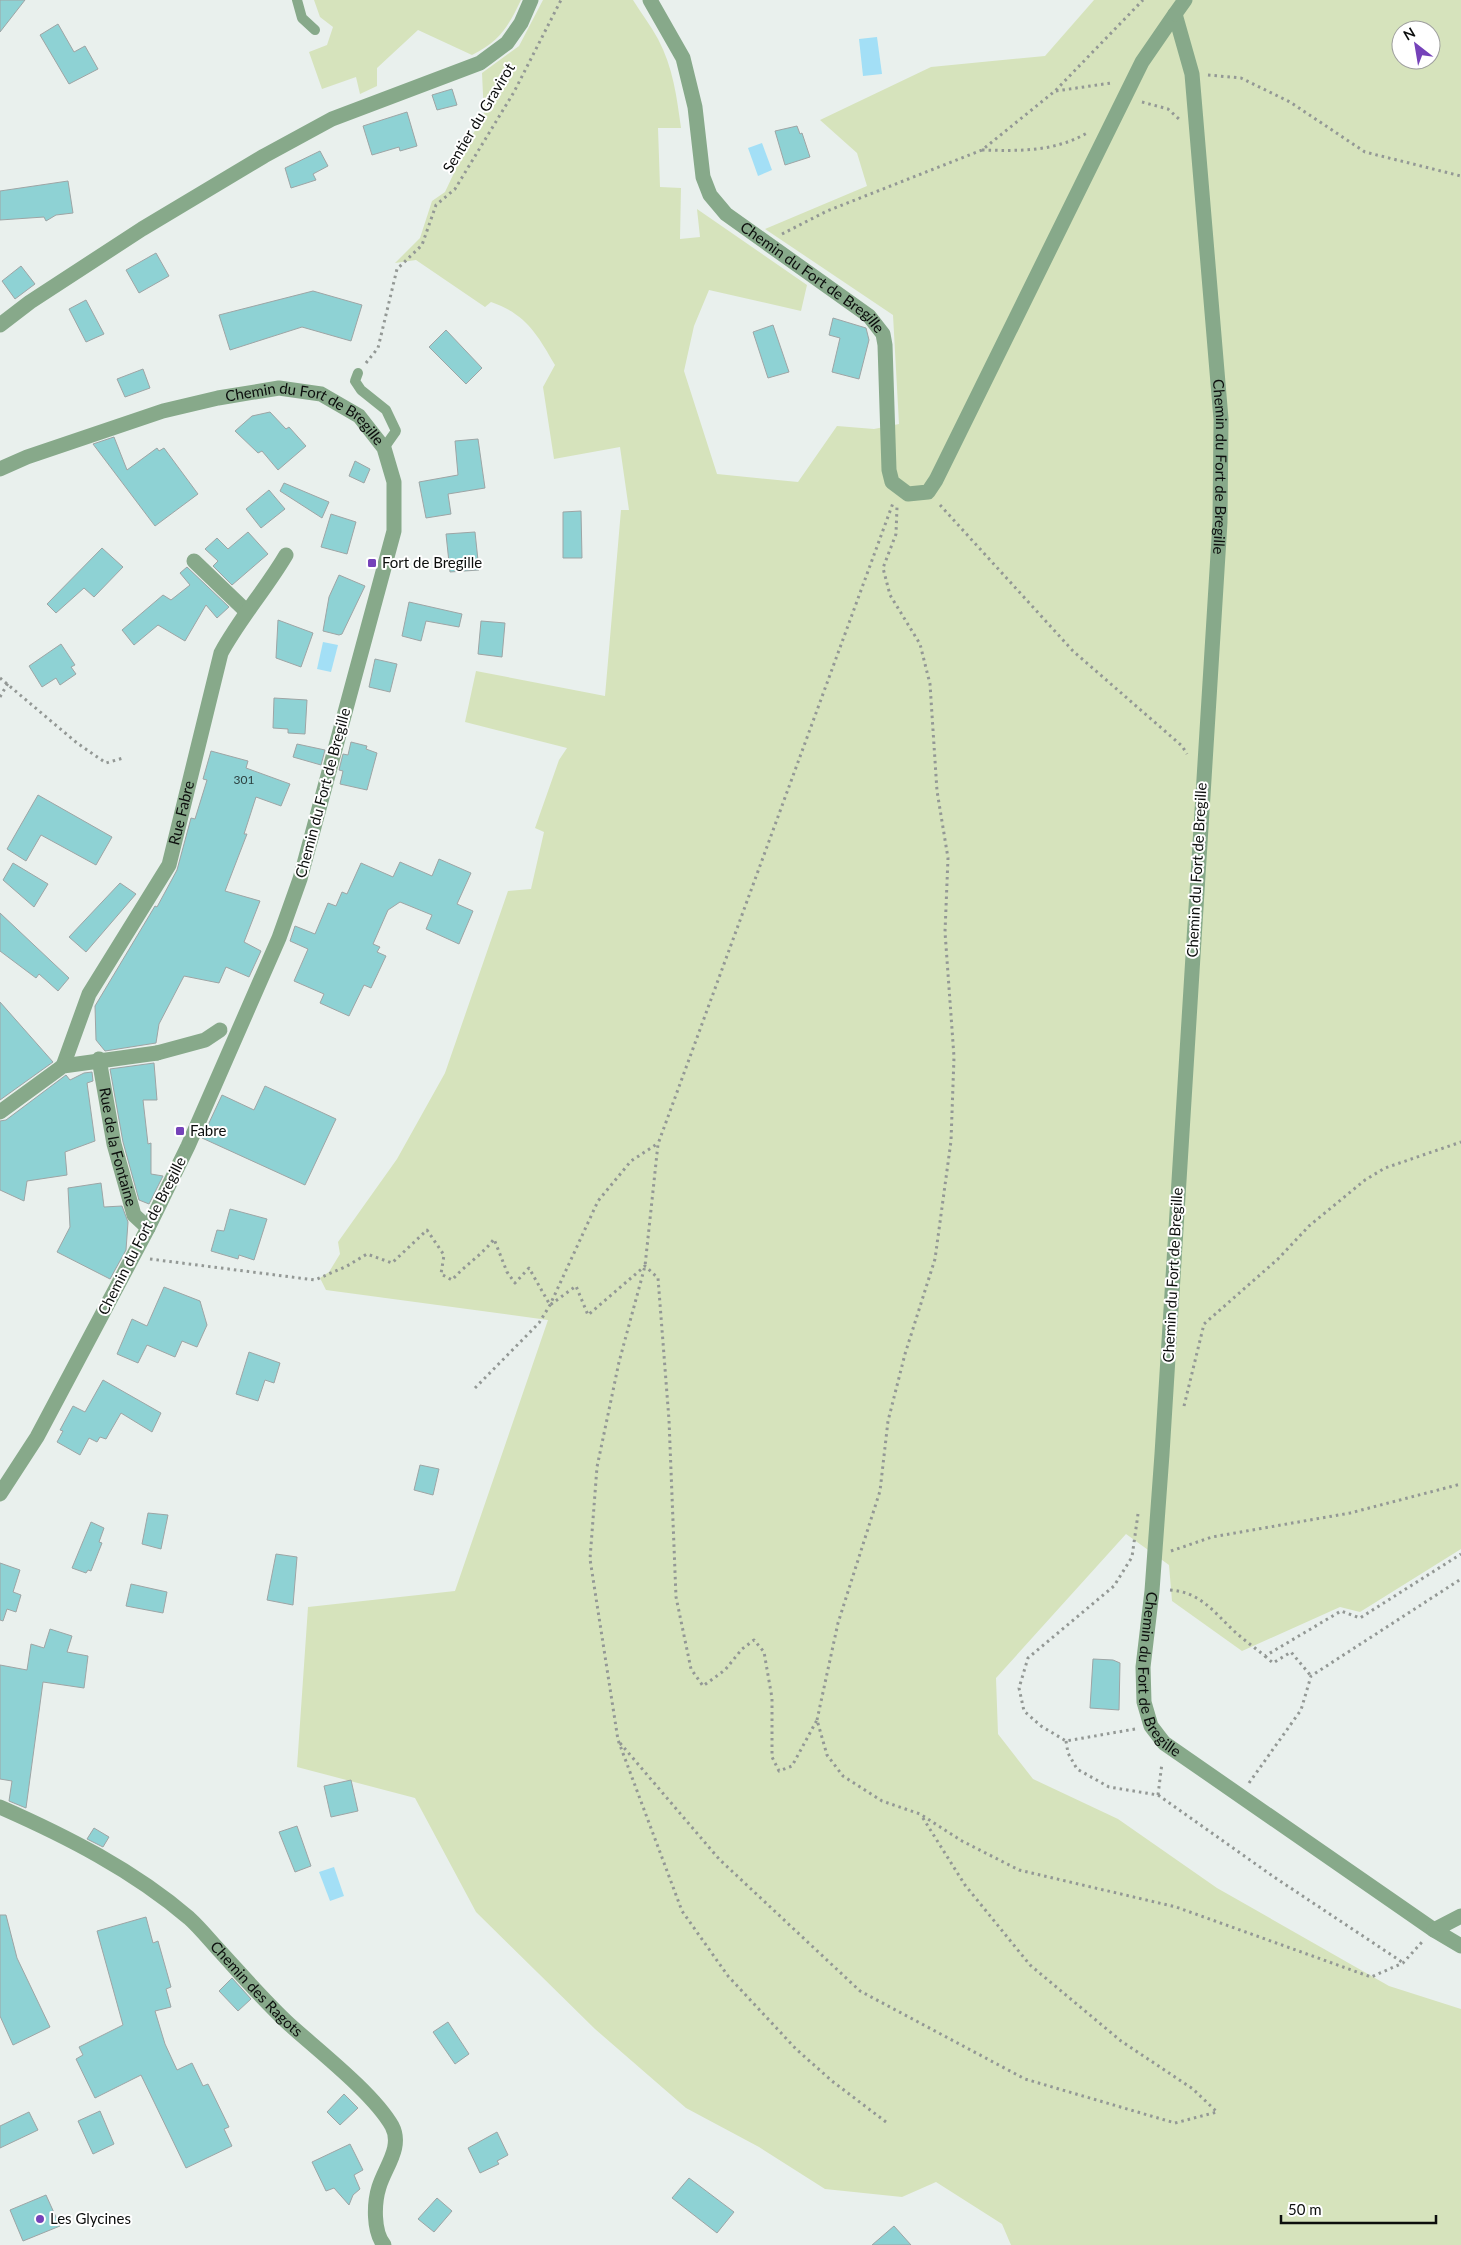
<svg xmlns="http://www.w3.org/2000/svg" width="1461" height="2245" viewBox="0 0 1461 2245" font-family="Lato,sans-serif">
	<style>
		.green { fill: #d6e3bc; fill-rule: evenodd }
		.water { fill: #a3dff6 }
		.building { fill: #8ed2d4; stroke: #9ea5a5 }
		.lines { fill: none; stroke-linecap: round; stroke-linejoin: round }
		.path { stroke: #939895; stroke-width: 3; stroke-dasharray: 2.5 4; stroke-linecap: butt }
		.service { stroke: #87a98a; stroke-width: 10 }
		.pedestrian { stroke: #87a98a; stroke-width: 15 }
		.minor { stroke: #87a98a; stroke-width: 15 }
		.poi-dot { fill: #7542b9; stroke: #fff; stroke-width: 2 }
		.labels { text-anchor: middle; stroke-width: 4; stroke-linejoin: round; paint-order: stroke }
		.number-label { font-size: 12px; fill: #2c3f3f }
		.street-label { font-size: 15px; fill: #0c0e0d; stroke: #fff }
		.poi-label { font-size: 15px; fill: #0c0e0d; stroke: #fff; text-anchor: start }
	</style>
	<rect width="100%" height="100%" fill="#e9f0ed"/>
	<g class="green">
		<path d="M314,0H521C508,27 500,41 472,55L418,30L377,68V86L360,94L356,77L322,89L309,52L327,45L333,27L320,17Z"/>
		<path d="M543,0H633C641,13 651,26 658,39C673,67 677,98 681,128H658L660,187L681,188L680,239L700,237L697,209L807,285L801,311L709,290L694,326L684,371L717,474L798,482L837,426L874,429L899,424L893,315L765,229L867,186L857,153L820,120L931,67L1045,56L1094,0H1461V1549L1360,1612L1340,1607L1242,1651L1172,1601L1169,1565L1126,1534L996,1678L998,1734L1033,1779L1118,1819L1217,1888L1389,1986L1461,2009V2245H1011L1002,2224L936,2182L902,2197L825,2189L759,2147L686,2108L595,2029L476,1912L415,1798L297,1767L308,1607L455,1591L548,1320L326,1290L320,1278L329,1272L340,1254L338,1242L397,1159L445,1073L508,891L531,889L544,832L535,828L559,760L567,748L465,722L476,671L605,696L621,510H629L620,447L554,459L543,387L555,365C537,334 526,314 491,302L485,307L416,260L395,263L420,238L432,201L445,192L471,137L484,116L482,73L519,46ZM1401,30H1431V60H1401Z"/>
	</g>
	<g class="water">
		<polygon points="877,37 882,74 863,76 859,39"/>
		<polygon points="762,143 772,170 758,176 748,148"/>
		<polygon points="323,642 338,645 331,672 317,669"/>
		<polygon points="334,1867 344,1896 330,1901 319,1872"/>
	</g>
	<g class="building">
		<polygon points="0,0 25,0 0,32"/>
		<polygon points="58,24 74,52 85,46 98,69 69,84 40,35"/>
		<polygon points="452,89 457,105 437,110 432,95"/>
		<polygon points="407,112 417,146 400,151 399,147 372,155 363,126"/>
		<polygon points="797,126 800,134 802,133 810,157 785,165 775,131"/>
		<polygon points="320,151 328,166 313,174 316,180 291,188 285,168"/>
		<polygon points="68,181 73,213 56,215 46,221 44,217 0,220 0,191"/>
		<polygon points="156,253 169,276 139,293 126,270"/>
		<polygon points="21,266 35,284 15,299 2,281"/>
		<polygon points="313,291 362,305 351,341 302,327 230,350 219,315"/>
		<polygon points="86,300 104,334 86,342 69,309"/>
		<polygon points="833,318 866,328 869,340 859,379 832,372 840,338 829,335"/>
		<polygon points="773,325 789,372 768,378 753,332"/>
		<polygon points="446,330 482,368 466,384 429,347"/>
		<polygon points="143,369 150,388 125,397 117,379"/>
		<polygon points="270,412 286,429 289,427 306,446 278,470 262,451 258,453 235,431 252,416"/>
		<polygon points="114,437 127,470 157,448 159,451 164,448 198,494 155,526 93,444"/>
		<polygon points="478,439 485,488 448,494 451,514 426,518 419,482 458,475 455,441"/>
		<polygon points="355,461 370,469 364,483 349,476"/>
		<polygon points="284,483 329,502 322,518 280,491"/>
		<polygon points="269,490 285,509 261,528 246,509"/>
		<polygon points="581,511 582,558 563,558 563,512"/>
		<polygon points="331,514 356,522 347,554 321,547"/>
		<polygon points="248,532 268,554 232,585 213,566 218,561 205,549 217,538 228,549"/>
		<polygon points="475,532 479,570 450,572 446,534"/>
		<polygon points="102,548 123,567 94,597 84,588 56,613 47,604"/>
		<polygon points="187,567 229,607 217,618 206,605 185,641 158,625 134,645 122,630 163,595 171,600 190,585 180,573"/>
		<polygon points="339,575 365,586 342,634 339,635 323,631 329,597"/>
		<polygon points="409,602 462,614 459,627 426,621 421,641 402,636"/>
		<polygon points="278,620 313,633 301,667 276,658"/>
		<polygon points="481,621 505,623 502,657 478,654"/>
		<polygon points="61,644 75,665 71,667 76,674 60,685 56,678 42,687 29,666"/>
		<polygon points="375,659 397,664 390,692 369,687"/>
		<polygon points="274,698 307,700 305,734 288,733 288,729 273,728"/>
		<polygon points="351,742 367,746 366,749 377,753 367,790 340,784 343,771 339,770 343,754 348,755"/>
		<polygon points="297,744 325,750 321,765 293,757"/>
		<polygon points="211,751 248,761 246,768 290,784 281,806 256,797 244,834 247,834 225,891 260,901 244,942 261,951 249,977 226,967 219,983 184,976 159,1024 156,1043 105,1051 96,1040 95,1006 155,906 157,907 177,870 191,818 195,819 207,780 203,779"/>
		<polygon points="38,795 112,837 96,865 41,835 26,861 7,849"/>
		<polygon points="439,859 471,873 457,904 473,911 459,944 426,929 432,915 400,902 388,910 373,944 380,947 377,952 386,956 371,988 364,985 349,1016 320,1003 324,994 294,981 308,949 290,941 295,926 315,934 328,903 336,906 342,892 347,894 361,863 393,877 400,862 432,876"/>
		<polygon points="13,863 48,884 34,907 3,880"/>
		<polygon points="120,883 136,894 86,952 69,937"/>
		<polygon points="0,913 69,978 58,991 39,974 36,978 0,951"/>
		<polygon points="0,1002 53,1062 0,1100"/>
		<polygon points="154,1063 157,1100 143,1100 148,1144 151,1143 151,1174 163,1176 149,1204 139,1200 123,1142 110,1069"/>
		<polygon points="92,1072 93,1081 87,1083 95,1141 65,1152 67,1175 27,1181 24,1201 0,1190 0,1121 6,1120 66,1075 70,1080 84,1073"/>
		<polygon points="265,1086 336,1119 305,1185 202,1138 222,1095 254,1110"/>
		<polygon points="101,1183 104,1207 122,1206 128,1222 126,1250 110,1279 57,1252 70,1227 68,1188"/>
		<polygon points="230,1209 267,1219 254,1260 239,1255 238,1259 211,1251 217,1230 224,1231"/>
		<polygon points="164,1287 200,1301 207,1325 197,1347 182,1341 175,1357 147,1345 138,1363 117,1354 132,1319 147,1326"/>
		<polygon points="249,1352 280,1363 274,1383 265,1380 258,1401 236,1394"/>
		<polygon points="103,1380 161,1413 152,1432 121,1413 106,1439 100,1437 97,1442 89,1438 80,1455 57,1442 63,1431 60,1430 73,1406 85,1412"/>
		<polygon points="420,1465 439,1469 433,1495 414,1490"/>
		<polygon points="148,1513 168,1515 161,1549 142,1544"/>
		<polygon points="91,1522 104,1528 99,1542 102,1543 91,1571 88,1570 86,1573 72,1568"/>
		<polygon points="276,1554 297,1557 293,1605 267,1600"/>
		<polygon points="0,1563 20,1570 13,1592 21,1595 16,1612 7,1609 3,1621 0,1620"/>
		<polygon points="131,1584 167,1592 163,1613 126,1606"/>
		<polygon points="50,1629 72,1636 67,1652 88,1656 84,1688 43,1682 26,1808 9,1801 12,1781 0,1779 0,1665 27,1670 31,1644 44,1648"/>
		<polygon points="1093,1659 1113,1660 1120,1663 1119,1710 1090,1708"/>
		<polygon points="351,1780 358,1811 331,1817 324,1786"/>
		<polygon points="297,1826 311,1866 295,1872 279,1832"/>
		<polygon points="94,1828 109,1837 103,1847 87,1839"/>
		<polygon points="0,1915 6,1915 17,1958 50,2027 13,2045 0,2016"/>
		<polygon points="146,1917 153,1943 158,1941 171,1987 166,1989 171,2007 155,2011 165,2044 177,2070 192,2063 203,2086 208,2084 229,2127 224,2129 232,2146 186,2168 141,2075 95,2098 76,2059 83,2055 79,2047 123,2025 97,1931"/>
		<polygon points="232,1978 251,1999 238,2011 219,1991"/>
		<polygon points="448,2022 469,2054 455,2064 433,2032"/>
		<polygon points="344,2094 358,2108 340,2125 327,2112"/>
		<polygon points="100,2111 114,2144 93,2154 78,2121"/>
		<polygon points="29,2112 38,2130 0,2148 0,2126"/>
		<polygon points="497,2132 508,2155 497,2161 499,2164 480,2173 468,2148"/>
		<polygon points="350,2144 363,2170 354,2175 360,2189 353,2195 349,2205 334,2188 326,2191 312,2162"/>
		<polygon points="689,2178 734,2212 717,2233 672,2198"/>
		<polygon points="46,2195 60,2226 23,2241 10,2210"/>
		<polygon points="437,2198 452,2211 434,2232 418,2219"/>
		<polygon points="894,2226 911,2245 872,2245"/>
	</g>
	<g class="lines">
		<g class="path">
			<polyline points="1208,75 1241,78 1290,102 1365,152 1461,176"/>
			<polyline points="1056,91 1111,83"/>
			<polyline points="1142,102 1168,109 1179,119"/>
			<path d="M982,150C1019,151 1054,152 1087,133"/>
			<polyline points="782,234 827,211 982,150 1055,91 1143,0"/>
			<polyline points="366,363 378,348 397,269 422,245 436,205 455,189 514,92 561,0"/>
			<polyline points="940,505 1073,651 1182,746 1187,754"/>
			<polyline points="0,678 77,743 106,763 123,758"/>
			<polyline points="0,697 8,683"/>
			<path d="M150,1259L315,1280L347,1266L367,1254L392,1263L427,1230L444,1255L441,1274L452,1280C465,1265 482,1255 494,1239L507,1272L515,1283L529,1268L550,1305L576,1286L588,1315L645,1266L658,1278L669,1420L676,1597L691,1669L703,1686L725,1670L742,1649L754,1640L764,1652L772,1698V1757L779,1771L792,1766L817,1720L827,1755L843,1776L882,1801L920,1814L962,1841L1019,1870L1176,1907L1371,1977L1403,1963L1422,1942"/>
			<polyline points="475,1388 539,1323 550,1305 598,1201 631,1161 657,1144"/>
			<polyline points="1184,1406 1204,1324 1278,1259 1309,1226 1365,1180 1385,1168 1461,1142"/>
			<polyline points="1171,1551 1212,1537 1350,1513 1461,1484"/>
			<path d="M1170,1590C1200,1592 1214,1612 1234,1631C1244,1640 1255,1648 1265,1656L1341,1611L1360,1618L1461,1554"/>
			<polyline points="1265,1656 1273,1663 1291,1652 1311,1676"/>
			<polyline points="817,1720 838,1623 880,1491 888,1421 905,1354 935,1259 951,1141 954,1057 945,932 948,858 937,791 930,684 920,644 890,595 883,568 896,534 897,507"/>
			<polyline points="1135,1729 1066,1741 1041,1726 1024,1711 1019,1688 1028,1658 1114,1586 1132,1557 1138,1514"/>
			<polyline points="1066,1741 1068,1753 1077,1769 1109,1787 1158,1795 1274,1877 1402,1962"/>
			<polyline points="620,1743 719,1859 860,1991 1025,2079 1175,2123 1217,2112 1193,2089 1121,2041 1030,1965 965,1885 921,1815"/>
			<polyline points="1249,1783 1301,1710 1311,1676 1461,1579"/>
			<polyline points="1158,1795 1162,1763"/>
			<polyline points="886,2122 832,2081 796,2049 728,1976 682,1911 618,1740 590,1559 597,1467 619,1362 645,1266 658,1144 893,503"/>
		</g>
		<g class="service">
			<polyline points="297,0 302,18 315,30"/>
			<polyline points="358,373 355,381 361,390 386,410 396,431 384,448"/>
		</g>
		<polyline class="pedestrian" points="157,1053 205,1040 220,1030"/>
		<g class="minor">
			<path id="s1" d="M650,0L683,58L695,107L703,177L710,195L726,214L869,316L883,334L885,345L889,470L892,482L908,494L928,492L936,480L1142,62L1175,14L1192,74L1221,419L1220,522L1162,1454L1152,1591L1143,1667L1144,1702L1151,1726L1164,1743L1434,1930"/>
			<polyline points="1175,14 1185,0"/>
			<polyline points="0,325 30,302 142,229 264,156 332,119 480,63 507,43 521,23 531,0"/>
			<path id="s2" d="M0,469L27,457L163,411L218,398L279,388L321,394L359,416L384,448L394,482V531L300,879L279,938L188,1146L148,1228L37,1437L0,1494"/>
			<polyline points="194,561 246,611"/>
			<path id="s3" d="M99,1059L114,1144L134,1215L148,1228"/>
			<path id="s4" d="M63,1066L89,994L169,865L221,653C240,618 266,589 286,555"/>
			<polyline points="0,1112 63,1066 157,1053"/>
			<path id="s5" d="M0,1807C66,1836 133,1870 189,1918C199,1927 208,1938 217,1948C241,1974 264,2001 290,2025C319,2051 374,2094 392,2126C403,2147 385,2167 379,2187C374,2203 373,2231 384,2245"/>
			<polyline points="1461,1916 1434,1930 1461,1946"/>
		</g>
	</g>
	<g class="poi-dot">
		<rect x="367" y="558" width="10" height="10" rx="2.5"/>
		<rect x="175" y="1126" width="10" height="10" rx="2.5"/>
		<circle cx="40" cy="2219" r="5"/>
	</g>
	<g class="labels">
		<g class="number-label">
			<text x="244" y="784">301</text>
		</g>
		<g class="street-label">
			<text transform="translate(479 118) rotate(-59)" y="5">Sentier du Gravirot</text>
			<text dy="5" stroke="none"><textPath href="#s1" startOffset="339">Chemin du Fort de Bregille</textPath></text>
			<text dy="5" stroke="none"><textPath href="#s2" startOffset="325">Chemin du Fort de Bregille</textPath></text>
			<text dy="5" stroke="none"><textPath href="#s1" startOffset="1614">Chemin du Fort de Bregille</textPath></text>
			<text transform="translate(323 793) rotate(-75)" y="5">Chemin du Fort de Bregille</text>
			<text dy="5" stroke="none"><textPath href="#s4" startOffset="282">Rue Fabre</textPath></text>
			<text transform="translate(1197 870) rotate(-87)" y="5">Chemin du Fort de Bregille</text>
			<text dy="5" stroke="none"><textPath href="#s3" startOffset="90">Rue de la Fontaine</textPath></text>
			<text transform="translate(142 1236) rotate(-63)" y="5">Chemin du Fort de Bregille</text>
			<text transform="translate(1173 1275) rotate(-87)" y="5">Chemin du Fort de Bregille</text>
			<text dy="5" stroke="none"><textPath href="#s1" startOffset="2829">Chemin du Fort de Bregille</textPath></text>
			<text dy="5" stroke="none"><textPath href="#s5" startOffset="318">Chemin des Ragots</textPath></text>
		</g>
		<g class="poi-label">
			<text x="382" y="568">Fort de Bregille</text>
			<text x="190" y="1136">Fabre</text>
			<text x="50" y="2224">Les Glycines</text>
		</g>
	</g>
	<g transform="translate(1416 45) rotate(329)"><circle r="24" fill="#ffffff" stroke="#9e9f9e"/>
	<path d="M0-4L9 19L0 12L-9 19Z" fill="#7542b9"/>
	<text y="-8" font-size="14" font-weight="bold" text-anchor="middle" fill="#0c0e0d">N</text>
	</g>
	<path d="M1281 2215v8h155v-8" fill="none" stroke="#0c0e0d" stroke-width="2.5"/>
	<text x="1288" y="2215" font-size="15" fill="#0c0e0d" stroke="#ffffff" stroke-width="4" paint-order="stroke">50 m</text>
</svg>
